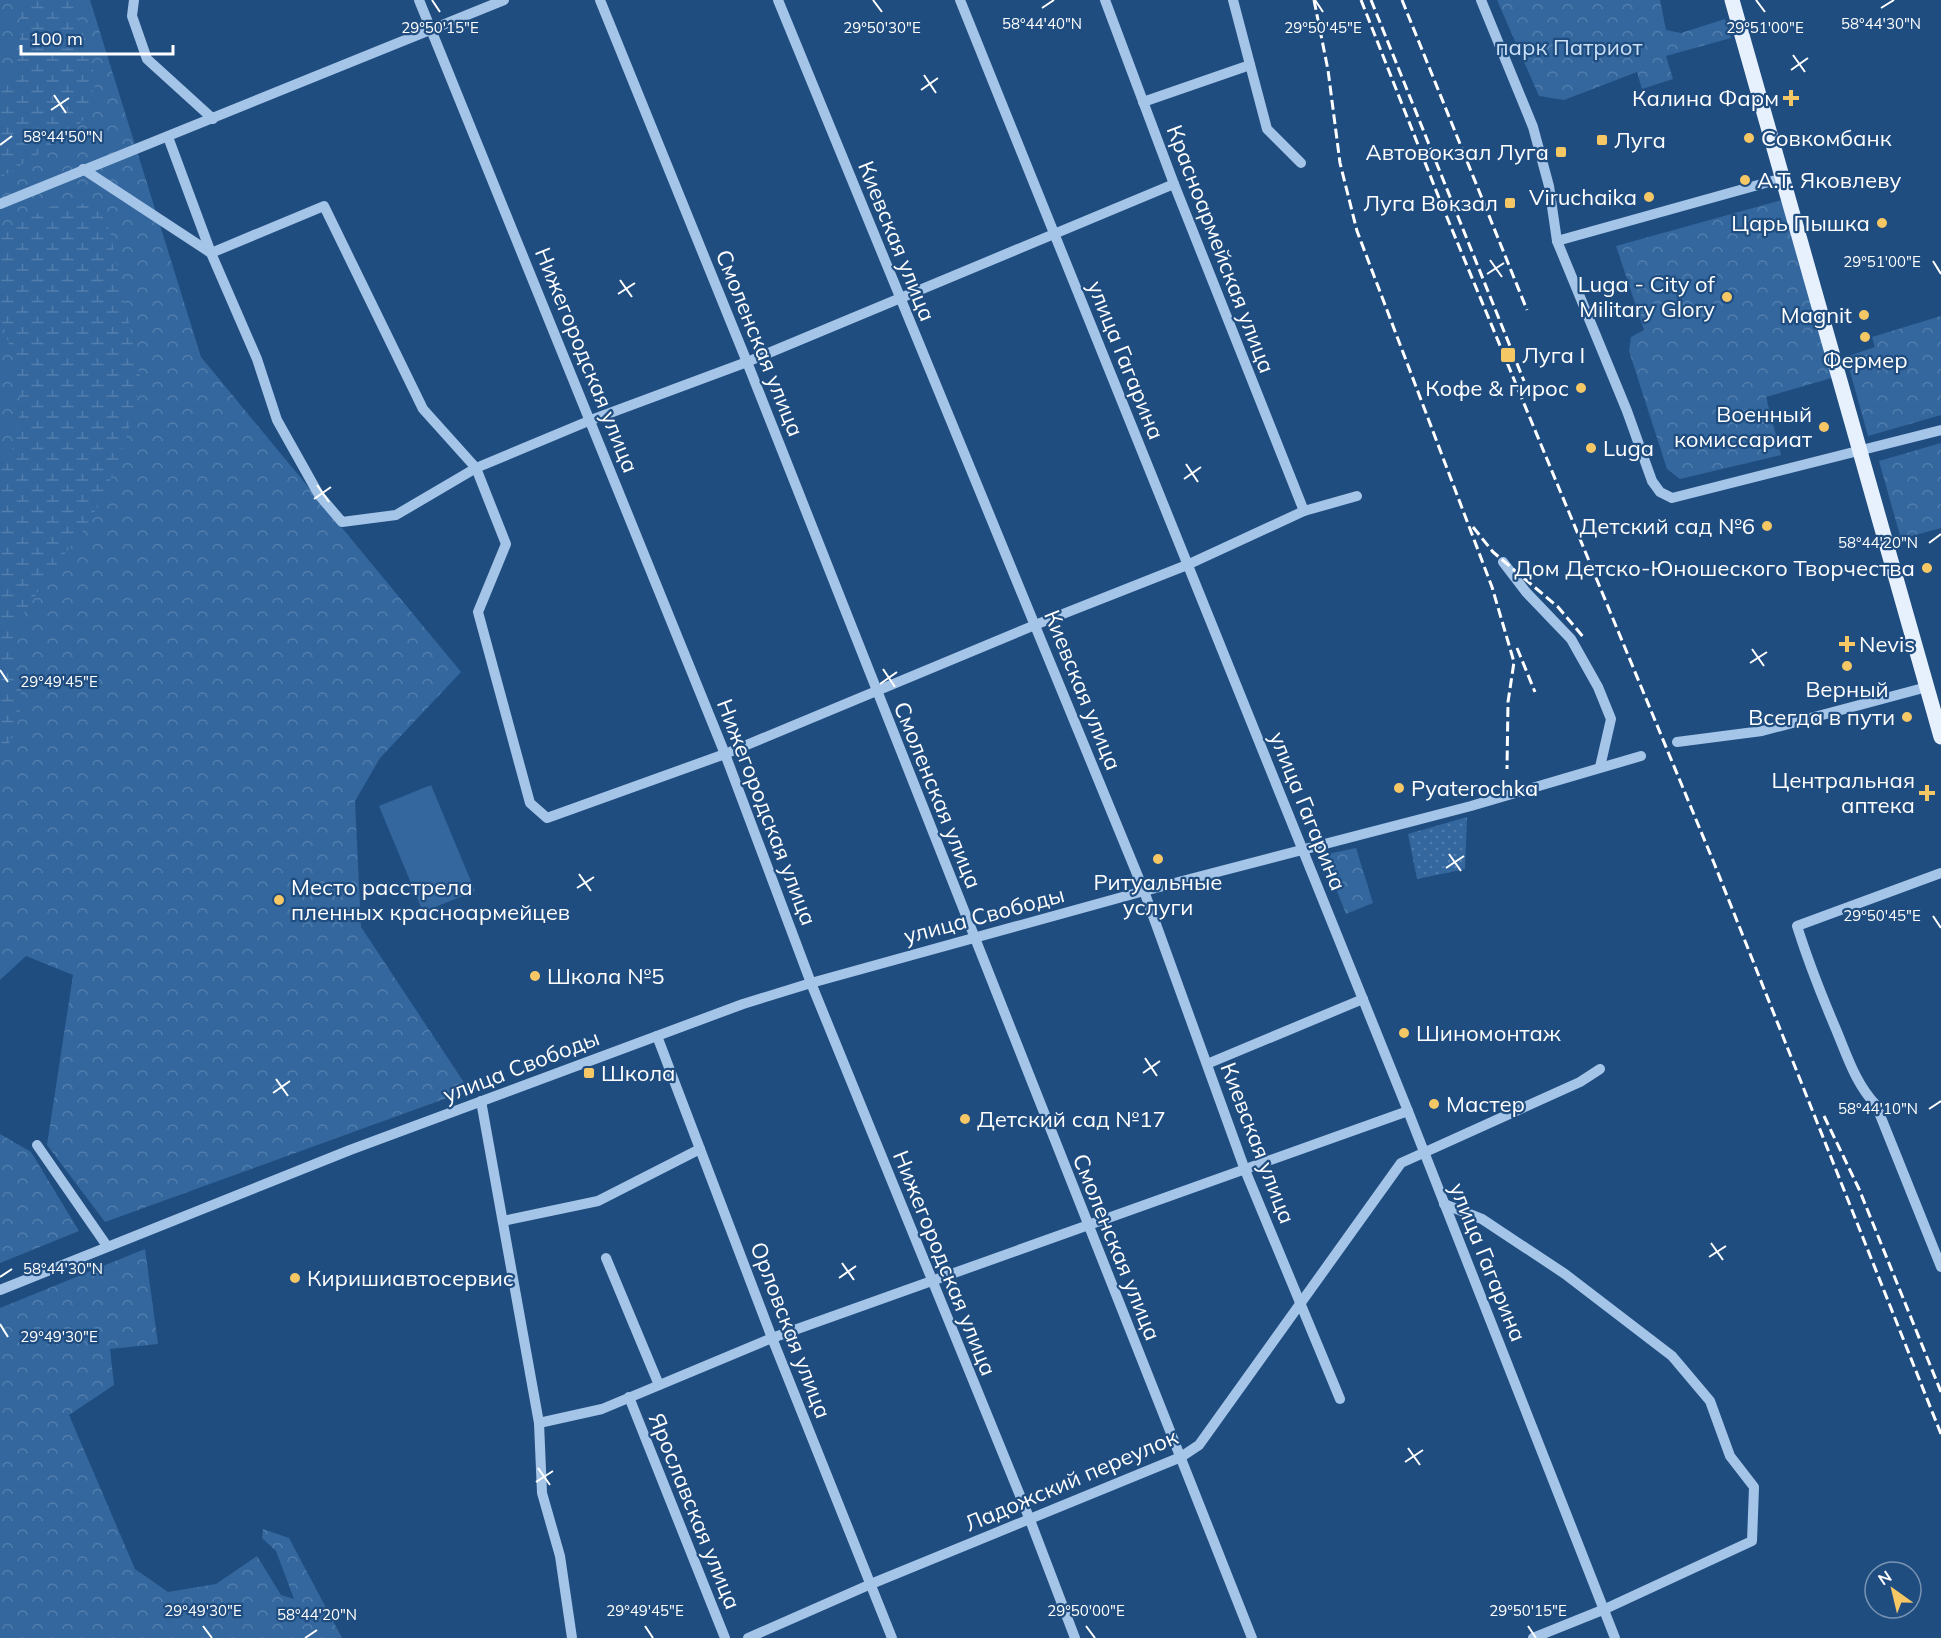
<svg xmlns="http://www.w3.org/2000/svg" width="1941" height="1638" viewBox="0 0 1941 1638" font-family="Mulish,sans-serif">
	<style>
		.grass { fill: url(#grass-dots) }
		.forest { fill: url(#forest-crowns) }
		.wetland { fill: url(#wetland-marsh) }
		.pitch { fill: #33679e }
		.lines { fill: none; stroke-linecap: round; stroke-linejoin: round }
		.minor { stroke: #a5c5e8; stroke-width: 10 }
		.major { stroke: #e7f1fe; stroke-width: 15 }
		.rail { stroke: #fff; stroke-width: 3; stroke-dasharray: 10 4.5; stroke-linecap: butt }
		.ticks { fill: none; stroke: #fff; stroke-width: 2 }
		.poi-dot { fill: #f6c765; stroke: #204d80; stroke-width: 2 }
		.labels { text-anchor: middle; stroke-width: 4.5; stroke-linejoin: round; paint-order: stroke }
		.park-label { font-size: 22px; fill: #c9dff6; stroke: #204d80 }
		.poi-label { font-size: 22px; fill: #fff; stroke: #204d80; text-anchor: start }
		.street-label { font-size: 22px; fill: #fff; stroke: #204d80 }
		.ticks-label { font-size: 15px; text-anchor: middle; fill: #fff; stroke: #204d80; stroke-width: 4.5; stroke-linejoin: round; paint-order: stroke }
	</style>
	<defs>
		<pattern id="grass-dots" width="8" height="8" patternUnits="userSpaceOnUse" patternTransform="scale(1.5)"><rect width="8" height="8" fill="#33679e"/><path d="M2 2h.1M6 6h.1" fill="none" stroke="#527ead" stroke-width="1.8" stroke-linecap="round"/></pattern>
		<pattern id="forest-crowns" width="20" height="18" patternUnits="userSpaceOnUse" patternTransform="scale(1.5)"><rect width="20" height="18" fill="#33679e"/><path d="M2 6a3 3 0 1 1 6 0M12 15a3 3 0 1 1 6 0" fill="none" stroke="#527ead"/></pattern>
		<pattern id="wetland-marsh" width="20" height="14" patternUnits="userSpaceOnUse" patternTransform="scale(1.5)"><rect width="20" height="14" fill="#33679e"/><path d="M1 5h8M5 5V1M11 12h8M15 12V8" fill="none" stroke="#527ead"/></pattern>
	</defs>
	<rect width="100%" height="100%" fill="#204d80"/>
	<polygon class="grass" points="1467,817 1465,869 1417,879 1408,834"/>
	<g class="forest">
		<polygon points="0,0 90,0 201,357 461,672 380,758 355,801 361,927 469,1090 105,1222 47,1145 73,975 26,956 0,980"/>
		<polygon points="1497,0 1660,0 1666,30 1681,33 1725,19 1731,38 1666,56 1673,79 1642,89 1637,72 1564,100 1539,96"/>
		<polygon points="1785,199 1835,377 1766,397 1781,455 1680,479 1667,469 1629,351 1631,337 1644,330 1616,246"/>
		<polygon points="1941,316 1941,415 1868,436 1846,357 1875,347 1872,337"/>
		<polygon points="1941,443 1941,528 1901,539 1879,461"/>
		<polygon points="1356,848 1373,903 1346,914 1323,855"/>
		<polygon points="0,1134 31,1152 79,1231 0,1263"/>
		<polygon points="145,1249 158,1344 110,1349 114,1385 69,1415 135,1569 168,1592 216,1584 257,1556 281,1595 294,1599 276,1551 262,1538 263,1529 289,1538 342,1638 0,1638 0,1308"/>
	</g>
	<g class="wetland">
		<polygon points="20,0 71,0 88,46 96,83 83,120 70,134 0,178 0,92 16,67 20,47"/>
		<path d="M65,203C92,203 99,206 110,231L141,382L126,439L105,494L85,528L49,574L18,622L12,641L21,691L20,711L0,770V469L15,444L21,406L16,367L0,315V232L46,209Z"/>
	</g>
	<polygon class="pitch" points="431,785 475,891 423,912 379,806"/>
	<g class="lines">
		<g class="minor">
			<polyline points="134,0 132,16 147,59 213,119"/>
			<polyline points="419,0 725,754 811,983 1030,1520 1075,1638"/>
			<polyline points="600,0 747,362 1252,1638"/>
			<polyline points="778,0 1144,891 1245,1170 1340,1399"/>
			<polyline points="960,0 1408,1111 1615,1638"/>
			<polyline points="1105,0 1174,184 1304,511"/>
			<polyline points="1233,0 1267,129 1301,163"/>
			<polyline points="1481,0 1533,127 1549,186 1557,241 1627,411 1652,481 1660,492 1672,498 1941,430"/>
			<polyline points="1143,102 1250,65"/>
			<polyline points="168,137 211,253 324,206 423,409 476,468 506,544 478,612 530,803 547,818 725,754 1035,625 1187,565 1304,511 1357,496"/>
			<polyline points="83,169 211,253 257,359 277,420 319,495 342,522 396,515 476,468 591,420 747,362 1174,184"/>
			<polyline points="0,204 504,0"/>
			<polyline points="1557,241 1783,178"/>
			<polyline points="1503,562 1526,592 1571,639 1598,687 1611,719 1600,767"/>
			<polyline points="1677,742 1762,731 1927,687"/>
			<path d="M1941,873L1797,926C1808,961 1821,994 1835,1027C1847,1055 1855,1083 1876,1105L1941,1267"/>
			<polyline points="657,1036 772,1338 892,1638"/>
			<polyline points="1207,1064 1363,999"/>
			<polyline points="481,1101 539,1423 542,1493 560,1556 572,1638"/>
			<polyline points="37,1145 107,1246"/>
			<polyline points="1444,1204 1482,1219 1565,1274 1672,1356 1710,1401 1730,1456 1754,1487 1752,1541 1605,1609 1533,1638"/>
			<polyline points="503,1221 598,1201 700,1149"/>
			<polyline points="606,1258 659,1385"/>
			<polyline points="0,1290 350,1150 743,1004 811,983 1144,891 1471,806 1641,756"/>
			<polyline points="629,1397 725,1638"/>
			<polyline points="539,1423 602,1409 772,1338 1408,1111"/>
			<polyline points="748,1638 871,1584 1181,1457 1199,1445 1401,1163 1580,1082 1600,1069"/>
		</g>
		<polyline class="major" points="1732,0 1941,737"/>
		<g class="rail">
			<polyline points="1314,0 1328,70 1340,163 1357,231 1492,587 1514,662 1508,702 1507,769"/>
			<polyline points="1361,0 1439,198 1714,863 1941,1434"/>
			<polyline points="1371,0 1524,381"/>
			<polyline points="1402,0 1527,310"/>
			<polyline points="1473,527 1493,552 1558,607 1585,639"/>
			<polyline points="1517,648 1535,692"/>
			<polyline points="1824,1116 1859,1189 1941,1392"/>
		</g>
	</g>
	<path class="ticks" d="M432,0L440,12M873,0L882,12M1315,0L1323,12M1756,0L1765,12M1042,8L1054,0M1881,8L1894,0M1793,55L1805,72M1791,70L1808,58M924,75L936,93M921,90L938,78M54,95L66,113M51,110L69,98M0,145L12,136M1490,260L1502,277M1933,261L1941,274M1487,274L1504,263M620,280L632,297M618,294L635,283M1186,464L1198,482M1184,479L1201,467M317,485L329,502M314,499L331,487M1929,543L1941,534M1752,649L1764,666M1750,663L1767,652M883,669L895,687M0,670L8,682M880,684L897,672M1449,854L1461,871M1446,868L1464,856M579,874L591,891M577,888L594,877M1933,916L1941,928M1145,1058L1157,1076M1143,1073L1160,1061M276,1079L288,1096M273,1093L290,1081M1929,1109L1941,1101M1711,1243L1723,1260M1709,1257L1726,1246M842,1263L854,1280M0,1277L12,1269M839,1278L856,1266M0,1324L8,1337M1408,1448L1420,1465M1405,1462L1423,1450M538,1468L550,1485M536,1482L553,1471M203,1626L212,1638M645,1626L653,1638M1086,1626L1095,1638M1528,1626L1536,1638M305,1638L317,1630"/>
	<g class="poi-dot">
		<path d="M1788 89h6v6h6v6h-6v6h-6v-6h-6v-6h6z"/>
		<circle cx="1749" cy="138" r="6"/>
		<rect x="1596" y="134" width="12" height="12" rx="3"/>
		<rect x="1555" y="146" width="12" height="12" rx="3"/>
		<circle cx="1745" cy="180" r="6"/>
		<circle cx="1649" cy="197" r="6"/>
		<rect x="1504" y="197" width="12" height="12" rx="3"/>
		<circle cx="1882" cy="223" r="6"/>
		<circle cx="1727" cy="297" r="6"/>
		<circle cx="1864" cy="315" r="6"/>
		<circle cx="1865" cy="337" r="6"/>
		<rect x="1500" y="347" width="16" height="16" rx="3"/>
		<circle cx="1581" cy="388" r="6"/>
		<circle cx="1824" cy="427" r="6"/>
		<circle cx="1591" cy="448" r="6"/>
		<circle cx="1767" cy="526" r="6"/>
		<circle cx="1927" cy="568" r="6"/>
		<path d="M1844 635h6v6h6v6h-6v6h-6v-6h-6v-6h6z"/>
		<circle cx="1847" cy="666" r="6"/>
		<circle cx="1907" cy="717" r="6"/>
		<circle cx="1399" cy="788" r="6"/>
		<path d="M1924 784h6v6h6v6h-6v6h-6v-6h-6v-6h6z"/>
		<circle cx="1158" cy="859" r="6"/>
		<circle cx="279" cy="900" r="6"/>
		<circle cx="535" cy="976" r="6"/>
		<circle cx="1404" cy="1033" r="6"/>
		<rect x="583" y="1067" width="12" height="12" rx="3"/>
		<circle cx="1434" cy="1104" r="6"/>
		<circle cx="965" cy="1119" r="6"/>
		<circle cx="295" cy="1278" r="6"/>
	</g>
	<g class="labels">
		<g class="park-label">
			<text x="1569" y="55">парк Патриот</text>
		</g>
		<g class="poi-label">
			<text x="1779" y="106" text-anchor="end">Калина Фарм</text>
			<text x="1761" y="146">Совкомбанк</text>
			<text x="1614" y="148">Луга</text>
			<text x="1549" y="160" text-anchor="end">Автовокзал Луга</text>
			<text x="1757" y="188">А.Т. Яковлеву</text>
			<text x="1637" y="205" text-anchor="end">Viruchaika</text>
			<text x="1498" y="211" text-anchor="end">Луга Вокзал</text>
			<text x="1870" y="231" text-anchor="end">Царь Пышка</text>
			<text x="1715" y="292" text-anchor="end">Luga - City of<tspan x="1715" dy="25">Military Glory</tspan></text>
			<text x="1852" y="323" text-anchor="end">Magnit</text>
			<text x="1522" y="363">Луга I</text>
			<text x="1865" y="368" text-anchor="middle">Фермер</text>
			<text x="1569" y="396" text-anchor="end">Кофе &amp; гирос</text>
			<text x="1812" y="422" text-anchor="end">Военный<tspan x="1812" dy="25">комиссариат</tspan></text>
			<text x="1603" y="456">Luga</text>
			<text x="1755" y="534" text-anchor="end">Детский сад №6</text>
			<text x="1915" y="576" text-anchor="end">Дом Детско-Юношеского Творчества</text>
			<text x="1859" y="652">Nevis</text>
			<text x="1847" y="697" text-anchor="middle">Верный</text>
			<text x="1895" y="725" text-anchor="end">Всегда в пути</text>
			<text x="1915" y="788" text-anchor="end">Центральная<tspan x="1915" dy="25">аптека</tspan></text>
			<text x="1411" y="796">Pyaterochka</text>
			<text x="1158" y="890" text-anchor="middle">Ритуальные<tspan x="1158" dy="25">услуги</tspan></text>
			<text x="291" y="895">Место расстрела<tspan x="291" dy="25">пленных красноармейцев</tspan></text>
			<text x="547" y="984">Школа №5</text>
			<text x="1416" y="1041">Шиномонтаж</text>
			<text x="601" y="1081">Школа</text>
			<text x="1446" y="1112">Мастер</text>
			<text x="977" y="1127">Детский сад №17</text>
			<text x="307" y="1286">Киришиавтосервис</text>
		</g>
		<g class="street-label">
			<text transform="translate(897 241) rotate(68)" y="8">Киевская улица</text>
			<text transform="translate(1221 249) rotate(69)" y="8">Красноармейская улица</text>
			<text transform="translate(760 343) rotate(68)" y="8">Смоленская улица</text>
			<text transform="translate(587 360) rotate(68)" y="8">Нижегородская улица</text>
			<text transform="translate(1126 360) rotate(68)" y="8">улица Гагарина</text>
			<text transform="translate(1083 690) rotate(68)" y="8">Киевская улица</text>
			<text transform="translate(938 795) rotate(68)" y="8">Смоленская улица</text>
			<text transform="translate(1308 811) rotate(68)" y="8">улица Гагарина</text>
			<text transform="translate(767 812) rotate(69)" y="8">Нижегородская улица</text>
			<text transform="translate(984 915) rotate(-15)" y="8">улица Свободы</text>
			<text transform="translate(521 1066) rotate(-21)" y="8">улица Свободы</text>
			<text transform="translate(1258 1143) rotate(69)" y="8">Киевская улица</text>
			<text transform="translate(1117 1247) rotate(68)" y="8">Смоленская улица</text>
			<text transform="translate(1488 1262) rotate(68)" y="8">улица Гагарина</text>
			<text transform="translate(945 1263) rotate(68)" y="8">Нижегородская улица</text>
			<text transform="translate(791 1330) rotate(69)" y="8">Орловская улица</text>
			<text transform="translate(1071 1480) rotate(-23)" y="8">Ладожский переулок</text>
			<text transform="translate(695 1511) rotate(68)" y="8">Ярославская улица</text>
		</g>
	</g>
	<g class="ticks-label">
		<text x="1042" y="29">58°44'40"N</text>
		<text x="1881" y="29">58°44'30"N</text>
		<text x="440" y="33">29°50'15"E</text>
		<text x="882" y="33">29°50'30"E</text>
		<text x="1323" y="33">29°50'45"E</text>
		<text x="1765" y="33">29°51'00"E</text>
		<text x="63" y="142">58°44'50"N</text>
		<text x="1882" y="267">29°51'00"E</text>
		<text x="1878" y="548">58°44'20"N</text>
		<text x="59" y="687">29°49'45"E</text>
		<text x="1882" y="921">29°50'45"E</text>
		<text x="1878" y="1114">58°44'10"N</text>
		<text x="63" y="1274">58°44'30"N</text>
		<text x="59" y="1342">29°49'30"E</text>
		<text x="203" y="1616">29°49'30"E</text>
		<text x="645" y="1616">29°49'45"E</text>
		<text x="1086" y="1616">29°50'00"E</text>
		<text x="1528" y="1616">29°50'15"E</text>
		<text x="317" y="1620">58°44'20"N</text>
	</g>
	<g transform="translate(1893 1590) rotate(326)"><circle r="28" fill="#204d80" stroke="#7994b3" stroke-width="1.5"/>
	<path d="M0-4.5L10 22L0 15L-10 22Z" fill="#f6c765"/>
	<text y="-9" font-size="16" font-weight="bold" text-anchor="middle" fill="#ffffff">N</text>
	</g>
	<path d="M21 45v9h152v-9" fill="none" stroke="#ffffff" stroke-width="3"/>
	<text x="30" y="45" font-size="18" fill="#ffffff" stroke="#204d80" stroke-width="4.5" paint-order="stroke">100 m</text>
</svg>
